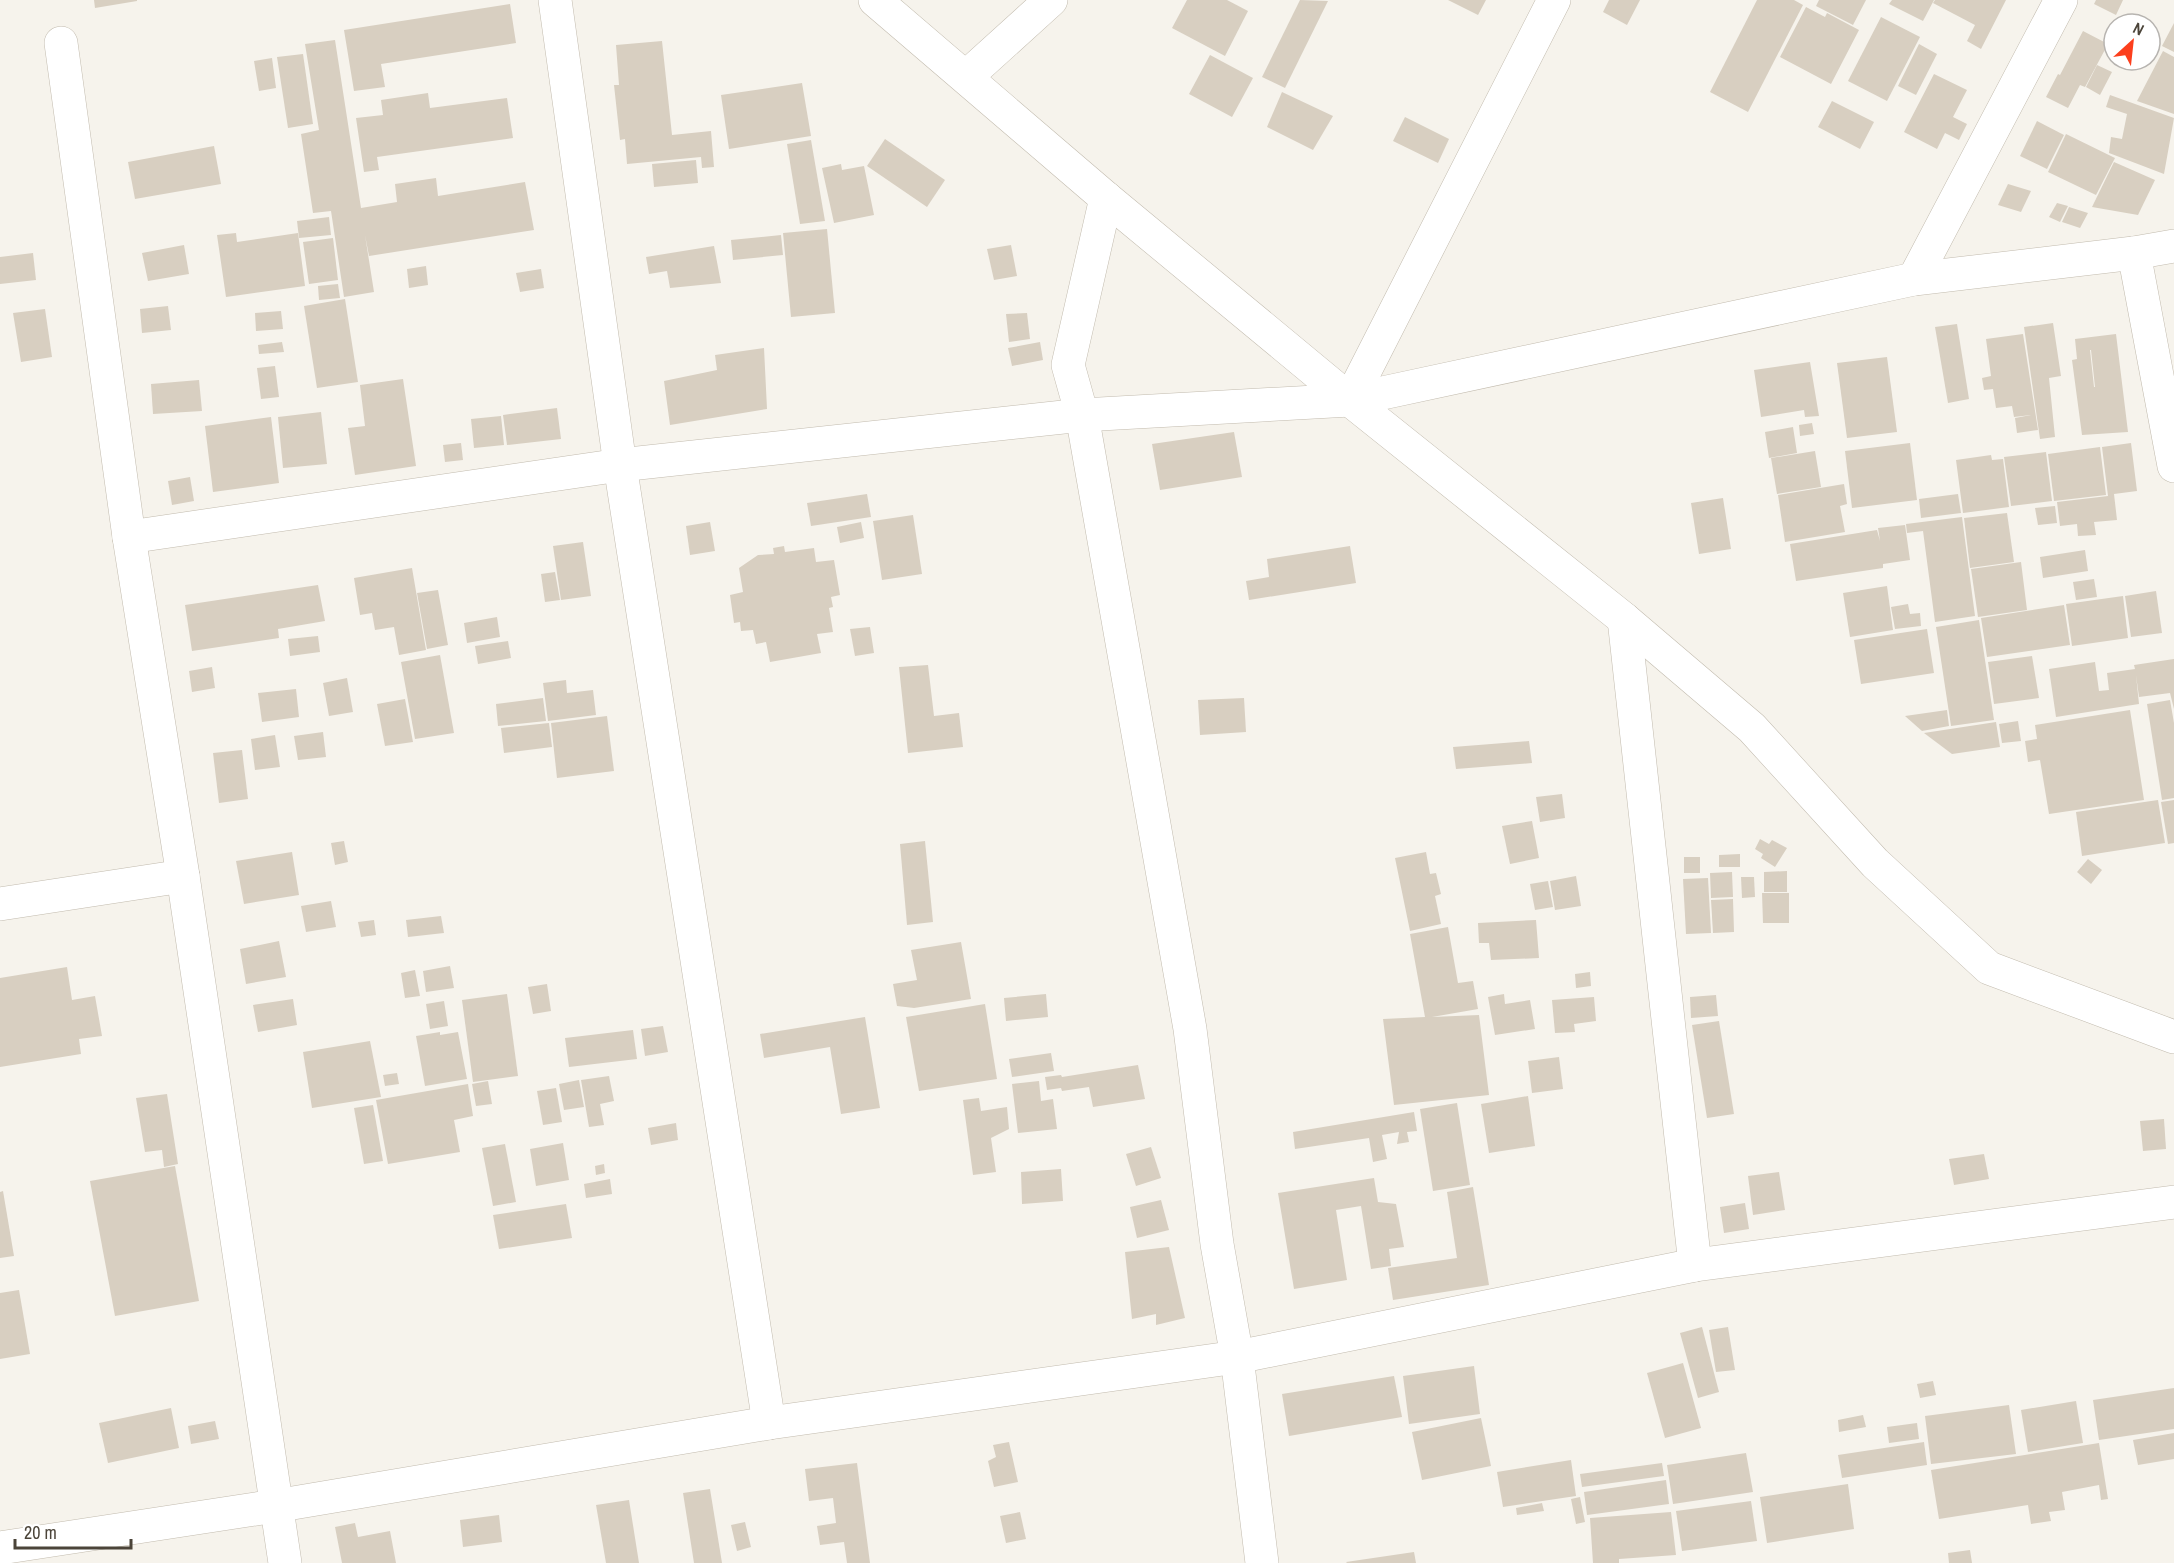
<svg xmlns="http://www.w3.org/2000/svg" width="2174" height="1563" viewBox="0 0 2174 1563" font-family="'Archivo Narrow',sans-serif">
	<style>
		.building { fill: #d8cfc1; fill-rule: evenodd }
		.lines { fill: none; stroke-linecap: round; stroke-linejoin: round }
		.street-casing { stroke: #c2bbae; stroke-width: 34 }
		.street { stroke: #fff; stroke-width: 33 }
	</style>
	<rect width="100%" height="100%" fill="#f6f3ec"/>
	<g class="building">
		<polygon points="94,0 137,0 137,1 95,8"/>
		<polygon points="1187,0 1227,0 1248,11 1225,56 1172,28"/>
		<polygon points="1300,0 1328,1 1285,88 1262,77"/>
		<polygon points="1448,0 1486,0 1478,15"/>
		<polygon points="1609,0 1640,0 1627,25 1603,12"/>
		<polygon points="1757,0 1794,0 1803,5 1748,112 1710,92"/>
		<polygon points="1819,0 1866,0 1853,25 1816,6"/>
		<polygon points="1892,0 1934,0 1923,21 1889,4"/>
		<polygon points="1935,0 2006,0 1981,49 1967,41 1975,25 1933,3"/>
		<polygon points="2096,0 2123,0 2116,15 2094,4"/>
		<polygon points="510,4 516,43 381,64 385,87 354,91 344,30"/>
		<polygon points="1806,7 1825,17 1827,13 1859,30 1831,84 1780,57"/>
		<polygon points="1881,17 1920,37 1887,101 1848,81"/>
		<polygon points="2174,23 2174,52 2162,46"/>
		<polygon points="2083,31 2108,44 2085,87 2080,85 2068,108 2046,97 2058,74 2060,75"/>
		<polygon points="335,40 361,208 397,202 395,184 436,178 438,196 525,182 534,230 369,256 365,235 374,292 344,297 331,211 313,213 301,134 319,130 305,44"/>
		<polygon points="662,41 672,135 711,131 714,167 702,168 701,157 627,164 625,139 620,140 614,85 619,85 616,45"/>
		<polygon points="1919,44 1937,54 1916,95 1898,86"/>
		<polygon points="2163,51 2174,57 2174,114 2137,101"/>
		<polygon points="303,54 313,124 288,128 277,57"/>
		<polygon points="1210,55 1253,78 1232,117 1189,94"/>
		<polygon points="272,58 276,88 259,91 254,61"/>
		<polygon points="2097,65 2112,72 2100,95 2086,87"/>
		<polygon points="1934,74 1967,90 1953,117 1967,124 1959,140 1945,133 1937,149 1904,132"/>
		<polygon points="802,83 811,136 729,149 721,95"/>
		<polygon points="1282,92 1333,116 1313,150 1267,127"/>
		<polygon points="428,93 430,108 507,98 513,138 377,157 379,170 364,172 356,118 383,115 381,100"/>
		<polygon points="2110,95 2174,118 2164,174 2109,153 2111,137 2122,139 2127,114 2106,107"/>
		<polygon points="1832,101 1874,122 1860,149 1818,127"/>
		<polygon points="1405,117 1449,139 1438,163 1393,141"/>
		<polygon points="2037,121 2064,135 2047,169 2020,156"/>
		<polygon points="2066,134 2115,158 2096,195 2048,172"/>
		<polygon points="885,139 945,180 927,207 867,166"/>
		<polygon points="811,140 825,221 800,224 787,144"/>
		<polygon points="214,146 221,184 135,199 128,162"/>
		<polygon points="696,160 698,183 654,187 652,164"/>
		<polygon points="2114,162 2155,180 2138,215 2092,207"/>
		<polygon points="841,164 842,170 864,166 874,215 834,223 822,168"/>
		<polygon points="2008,184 2031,191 2021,212 1998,205"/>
		<polygon points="2057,203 2068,206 2060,222 2049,217"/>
		<polygon points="2069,207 2088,213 2080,228 2062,222"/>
		<polygon points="329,217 331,235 299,238 297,221"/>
		<polygon points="827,229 835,313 791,317 783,233"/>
		<polygon points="236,233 237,242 298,233 305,286 226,297 217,235"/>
		<polygon points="781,235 783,255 733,260 731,240"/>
		<polygon points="333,238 338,280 309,284 303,242"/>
		<polygon points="184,245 189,274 148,281 142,253"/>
		<polygon points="1011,245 1017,276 994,280 987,249"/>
		<polygon points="714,246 721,283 670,288 667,271 649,274 646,257"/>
		<polygon points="33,253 36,280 0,284 0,257"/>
		<polygon points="426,266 428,285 409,288 407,269"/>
		<polygon points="541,269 544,288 520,292 516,273"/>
		<polygon points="338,284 340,298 319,300 318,286"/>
		<polygon points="345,299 358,382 317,388 304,306"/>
		<polygon points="168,306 171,330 142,333 140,309"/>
		<polygon points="45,309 52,357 21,362 13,313"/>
		<polygon points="281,311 283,329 256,331 255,313"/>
		<polygon points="1027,313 1030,339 1009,342 1006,314"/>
		<polygon points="2053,323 2061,376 2049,378 2055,437 2040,439 2024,327"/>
		<polygon points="1957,324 1969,399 1948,403 1935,327"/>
		<polygon points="2023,334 2038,430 2017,433 2015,418 2031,415 2014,417 2012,406 1996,408 1993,389 1984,390 1982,378 1991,376 1986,339"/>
		<path d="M2116,334L2128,432L2082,435L2072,360L2077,359L2075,339ZM2090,350H2091L2095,387H2094Z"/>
		<polygon points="282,342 284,352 259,354 258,345"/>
		<polygon points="1040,342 1043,360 1012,366 1008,348"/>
		<polygon points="764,348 767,409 670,425 664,381 717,370 715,355"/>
		<polygon points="1887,357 1897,432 1847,438 1837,363"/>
		<polygon points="1810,362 1819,416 1805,417 1804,410 1761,417 1754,370"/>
		<polygon points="275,366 279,397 261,399 257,368"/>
		<polygon points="403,379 416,466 355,475 348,428 365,426 360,385"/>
		<polygon points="199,380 202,411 153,414 151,384"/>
		<polygon points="557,408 561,439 507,445 503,415"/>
		<polygon points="321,412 327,464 283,468 278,417"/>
		<polygon points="501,416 504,445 474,448 471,419"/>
		<polygon points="271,417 279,483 213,492 205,426"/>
		<polygon points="1812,423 1814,434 1800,436 1799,425"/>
		<polygon points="1793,427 1797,453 1769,458 1765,432"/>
		<polygon points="1234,432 1242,477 1160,490 1152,444"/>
		<polygon points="461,443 463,460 445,462 443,445"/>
		<polygon points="1910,443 1917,500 1852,508 1845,451"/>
		<polygon points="2131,443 2137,491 2114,494 2117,520 2094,522 2096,535 2078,536 2077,524 2060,526 2057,502 2108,496 2102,447"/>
		<polygon points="2100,447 2106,495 2054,501 2048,454"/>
		<polygon points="1815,451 1821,487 1777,494 1771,458"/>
		<polygon points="2046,452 2052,501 2011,506 2004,457"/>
		<polygon points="1991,455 1992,460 2003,459 2009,507 1963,513 1956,460"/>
		<polygon points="190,477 194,501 172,505 168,481"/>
		<polygon points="1844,484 1847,504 1840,506 1845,532 1785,542 1778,495"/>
		<polygon points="867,494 871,517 811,526 807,503"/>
		<polygon points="1958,494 1961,513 1921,518 1919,499"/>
		<polygon points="1723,498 1731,549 1699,554 1691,503"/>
		<polygon points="2055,506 2057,523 2038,525 2035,508"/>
		<polygon points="2007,513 2014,562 1970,568 1964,518"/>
		<polygon points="913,515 922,574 882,580 873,521"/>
		<polygon points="1962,517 1975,616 1935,622 1923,531 1907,533 1906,524"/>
		<polygon points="710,522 715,551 690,555 686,526"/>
		<polygon points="861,522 864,538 840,543 837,527"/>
		<polygon points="1905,525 1910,560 1883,564 1883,568 1796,581 1790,544 1877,530 1880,541 1878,528"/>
		<polygon points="583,542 591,596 561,600 553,546"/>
		<polygon points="784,546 785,552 814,548 816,562 834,560 840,595 831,597 833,607 829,608 833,632 817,634 821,653 770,662 766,642 756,644 753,630 741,631 740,622 734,623 730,595 743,592 739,568 758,555 774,554 773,548"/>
		<polygon points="1350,546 1356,583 1249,600 1246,581 1269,577 1267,559"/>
		<polygon points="2085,550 2088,571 2043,578 2040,557"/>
		<polygon points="2021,562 2027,610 1978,617 1971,569"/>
		<polygon points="412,568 426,650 399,655 394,627 375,630 372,613 360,615 354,578"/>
		<polygon points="555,572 560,600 545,602 541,574"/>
		<polygon points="2094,579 2097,597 2076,600 2073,582"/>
		<polygon points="318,585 325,621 278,629 279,638 192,651 185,605"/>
		<polygon points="1887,586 1893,630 1850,637 1843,593"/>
		<polygon points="438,590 448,645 427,649 417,593"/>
		<polygon points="2156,591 2162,633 2131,637 2125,596"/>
		<polygon points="2123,596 2128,638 2072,646 2066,604"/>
		<polygon points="1908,604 1910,614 1920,613 1921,626 1895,629 1891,607"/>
		<polygon points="2064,605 2070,645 1987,657 1981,618"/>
		<polygon points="497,617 500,637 467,643 464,623"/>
		<polygon points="1979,620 1994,720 1951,726 1936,627"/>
		<polygon points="870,627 874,653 855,656 850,629"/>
		<polygon points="1927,629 1934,673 1861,684 1854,640"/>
		<polygon points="318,636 320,652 290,656 288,639"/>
		<polygon points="508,641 511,658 478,664 475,646"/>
		<polygon points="440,655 454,733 415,739 401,662"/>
		<polygon points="2032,656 2039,698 1994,704 1988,662"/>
		<polygon points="2174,659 2174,709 2170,693 2139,697 2136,675 2139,704 2056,717 2049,669 2095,662 2099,691 2109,690 2107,673 2135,669 2134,665"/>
		<polygon points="928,665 934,716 959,713 963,747 908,753 899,667"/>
		<polygon points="212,667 215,688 192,692 189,671"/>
		<polygon points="347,678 353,712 329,716 323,683"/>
		<polygon points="566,680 567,693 593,690 596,715 548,721 543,683"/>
		<polygon points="296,689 299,717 262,722 258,693"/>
		<polygon points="543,698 546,721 498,726 496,704"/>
		<polygon points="1244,698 1246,732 1200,735 1198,700"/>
		<polygon points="405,699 413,742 385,746 377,704"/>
		<polygon points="2170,700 2174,723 2174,798 2162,800 2147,704"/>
		<polygon points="1947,710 1949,726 1922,731 1905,716"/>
		<polygon points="2130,710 2144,800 2049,814 2040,760 2028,762 2025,741 2037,739 2035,725"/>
		<polygon points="607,716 614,771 557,778 551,723"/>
		<polygon points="2018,721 2021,741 2002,743 1999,724"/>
		<polygon points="1996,722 2000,747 1952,754 1924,733"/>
		<polygon points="549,723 552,747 504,753 501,728"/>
		<polygon points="323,732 326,757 298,760 294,736"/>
		<polygon points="275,735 280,767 255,770 251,739"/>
		<polygon points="1529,741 1532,763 1456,769 1453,747"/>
		<polygon points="242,750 248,799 219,803 213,753"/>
		<polygon points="1562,794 1565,818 1540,822 1536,797"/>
		<polygon points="2158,800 2165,843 2082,856 2076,812"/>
		<polygon points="2174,800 2174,843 2168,844 2161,802"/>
		<polygon points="1532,821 1539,858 1510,864 1502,826"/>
		<polygon points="1760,839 1769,844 1772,840 1787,848 1775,867 1761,858 1763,854 1755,849"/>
		<polygon points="344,841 348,862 335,865 331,843"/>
		<polygon points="925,841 933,922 907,925 900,844"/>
		<polygon points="292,852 299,895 244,904 236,861"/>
		<polygon points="1426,852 1430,874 1436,873 1441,894 1435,896 1441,924 1410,931 1395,858"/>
		<polygon points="1740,854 1740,867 1719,867 1719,855"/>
		<rect x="1684" y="857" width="16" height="16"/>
		<polygon points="2088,859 2102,870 2091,884 2077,872"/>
		<polygon points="1787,871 1787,892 1764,892 1764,872"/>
		<polygon points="1732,872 1733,897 1711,898 1710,873"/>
		<polygon points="1576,876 1581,906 1555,910 1550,881"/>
		<polygon points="1741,877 1754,877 1755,897 1742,898"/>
		<polygon points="1708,878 1711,933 1686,934 1683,879"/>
		<polygon points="1548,881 1553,907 1535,910 1530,884"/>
		<polygon points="1762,893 1789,893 1789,923 1763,923"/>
		<polygon points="1733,899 1734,932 1713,933 1711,900"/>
		<polygon points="331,901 336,927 306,932 301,906"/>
		<polygon points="441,916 444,933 408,937 406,920"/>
		<polygon points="374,920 376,935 361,937 358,922"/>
		<polygon points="1536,920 1539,958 1491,960 1489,943 1479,943 1478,923"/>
		<polygon points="1448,927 1458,983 1473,981 1478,1009 1432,1017 1479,1015 1489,1095 1394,1105 1383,1019 1425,1017 1410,934"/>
		<polygon points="279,941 286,977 246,984 240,949"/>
		<polygon points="961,942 971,999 914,1008 897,1006 893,984 917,980 911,950"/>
		<polygon points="450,966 454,988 426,992 423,971"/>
		<polygon points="67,967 72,1000 95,996 102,1036 79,1039 81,1054 0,1067 0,978"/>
		<polygon points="415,970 420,996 405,998 401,973"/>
		<polygon points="1590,972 1591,986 1576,988 1575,974"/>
		<polygon points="547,984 551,1011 533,1014 528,987"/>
		<polygon points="507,994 518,1076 473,1082 462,1000"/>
		<polygon points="1046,994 1048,1017 1006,1021 1004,998"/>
		<polygon points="1504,994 1505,1004 1530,1000 1535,1029 1495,1035 1488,997"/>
		<polygon points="1716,995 1718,1016 1691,1018 1690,997"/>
		<polygon points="1594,997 1596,1021 1574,1024 1575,1032 1555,1033 1552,1000"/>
		<polygon points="293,999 297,1025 258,1032 253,1005"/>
		<polygon points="444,1001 448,1026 430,1029 426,1004"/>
		<polygon points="985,1004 997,1079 919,1091 906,1017"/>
		<polygon points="865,1017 880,1108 841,1114 830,1047 764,1058 760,1034"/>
		<polygon points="1719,1021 1734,1114 1707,1118 1692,1025"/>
		<polygon points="663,1026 668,1052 645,1056 641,1029"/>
		<polygon points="633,1030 637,1059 569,1067 565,1038"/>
		<polygon points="440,1032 440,1035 458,1032 467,1079 425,1086 416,1036"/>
		<polygon points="370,1041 381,1097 312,1108 303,1052"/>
		<polygon points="1051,1053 1054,1071 1012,1077 1009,1059"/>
		<polygon points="1559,1057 1563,1089 1532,1093 1528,1061"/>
		<polygon points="1138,1065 1145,1099 1093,1107 1089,1087 1062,1091 1061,1088 1047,1090 1045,1077 1061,1075 1062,1077"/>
		<polygon points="397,1073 399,1084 385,1086 383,1075"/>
		<polygon points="609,1076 614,1101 600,1104 604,1125 589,1127 581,1080"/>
		<polygon points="579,1080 584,1107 564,1110 559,1084"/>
		<polygon points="488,1081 492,1104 476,1106 472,1084"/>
		<polygon points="1039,1081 1041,1101 1053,1099 1057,1129 1018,1133 1012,1084"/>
		<polygon points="468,1084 473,1116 454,1120 460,1152 388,1164 376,1100"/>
		<polygon points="556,1088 562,1122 543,1125 537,1091"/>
		<polygon points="167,1094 178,1164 164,1167 162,1150 145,1152 136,1098"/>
		<polygon points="1528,1096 1535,1146 1489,1153 1481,1104"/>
		<polygon points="979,1098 981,1111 1007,1107 1009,1129 991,1138 996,1172 973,1175 963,1100"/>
		<polygon points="1457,1103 1470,1185 1433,1191 1420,1109"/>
		<polygon points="373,1105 383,1161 364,1164 354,1108"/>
		<polygon points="1414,1112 1417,1131 1407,1132 1409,1142 1397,1144 1399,1132 1382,1135 1387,1159 1373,1162 1369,1138 1295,1149 1293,1132"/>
		<polygon points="2164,1119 2166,1149 2143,1151 2140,1121"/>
		<polygon points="676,1123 678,1140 651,1145 648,1128"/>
		<polygon points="563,1143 569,1180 536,1186 530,1149"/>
		<polygon points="505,1144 516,1202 493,1206 482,1148"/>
		<polygon points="1151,1147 1161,1178 1136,1186 1126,1154"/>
		<polygon points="1984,1154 1989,1179 1954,1185 1949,1159"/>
		<polygon points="604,1164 605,1173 596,1175 595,1166"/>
		<polygon points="175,1166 199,1301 115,1316 90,1181"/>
		<polygon points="1061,1169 1063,1201 1022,1204 1021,1172"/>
		<polygon points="1779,1172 1785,1210 1753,1215 1748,1176"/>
		<polygon points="1374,1178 1378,1202 1396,1204 1404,1247 1389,1249 1391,1266 1371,1269 1361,1206 1336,1210 1347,1280 1294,1289 1278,1193"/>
		<polygon points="610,1179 612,1194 586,1198 584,1184"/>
		<polygon points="1473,1187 1489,1285 1393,1300 1388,1268 1457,1258 1447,1192"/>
		<polygon points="3,1191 14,1256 0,1258 0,1192"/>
		<polygon points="1161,1200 1169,1230 1137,1238 1130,1207"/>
		<polygon points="1745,1203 1749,1229 1724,1233 1720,1207"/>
		<polygon points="566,1204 572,1238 499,1249 493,1215"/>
		<polygon points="1169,1247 1185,1318 1156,1325 1156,1314 1132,1319 1125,1252"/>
		<polygon points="19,1290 30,1354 0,1359 0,1293"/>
		<polygon points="1702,1327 1719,1392 1698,1398 1680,1333"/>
		<polygon points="1728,1327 1735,1370 1716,1372 1709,1330"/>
		<polygon points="1683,1363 1701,1428 1665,1438 1647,1373"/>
		<polygon points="1474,1366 1480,1414 1409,1424 1403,1376"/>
		<polygon points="1394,1376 1402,1417 1289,1436 1282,1394"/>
		<polygon points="1933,1381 1936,1395 1920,1398 1917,1384"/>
		<polygon points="2174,1388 2174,1429 2099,1440 2093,1400"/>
		<polygon points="2076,1401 2083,1443 2028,1452 2021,1410"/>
		<polygon points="2009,1405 2016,1454 1931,1464 1925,1416"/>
		<polygon points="171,1408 179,1448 108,1463 99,1423"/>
		<polygon points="1863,1415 1866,1427 1839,1432 1838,1420"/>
		<polygon points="1481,1418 1491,1466 1422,1480 1412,1432"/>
		<polygon points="215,1421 219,1439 191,1444 188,1426"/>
		<polygon points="1917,1423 1919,1439 1889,1443 1887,1427"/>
		<polygon points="2174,1433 2174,1459 2138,1465 2133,1440"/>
		<polygon points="1009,1442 1018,1482 994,1487 988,1461 996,1457 993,1445"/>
		<polygon points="1924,1442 1927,1465 1842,1478 1838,1455"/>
		<polygon points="2099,1443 2108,1499 2101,1500 2099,1485 2062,1492 2065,1510 2049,1512 2051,1521 2031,1524 2028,1505 1939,1519 1931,1470"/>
		<polygon points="1746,1453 1753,1492 1673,1504 1667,1465"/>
		<polygon points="1571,1460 1576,1496 1503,1507 1497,1472"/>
		<polygon points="857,1463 870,1563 847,1563 844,1542 820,1545 817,1526 836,1523 833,1498 809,1501 805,1469"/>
		<polygon points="1662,1463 1664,1476 1582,1487 1580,1474"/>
		<polygon points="1666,1480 1669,1504 1587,1515 1584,1492"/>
		<polygon points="1848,1484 1854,1529 1767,1543 1760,1497"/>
		<polygon points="710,1489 722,1563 694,1563 683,1493"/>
		<polygon points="1580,1497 1585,1522 1576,1524 1571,1499"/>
		<polygon points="629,1500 639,1563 606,1563 596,1505"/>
		<polygon points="1751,1501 1757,1541 1682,1551 1676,1511"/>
		<polygon points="1542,1503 1544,1511 1517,1515 1516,1508"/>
		<polygon points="1020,1512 1026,1539 1006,1543 1000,1516"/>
		<polygon points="1671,1512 1676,1555 1619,1559 1619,1563 1593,1563 1590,1518"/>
		<polygon points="499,1515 502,1542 463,1547 460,1520"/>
		<polygon points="745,1522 751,1547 737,1551 731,1525"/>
		<polygon points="355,1523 358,1537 390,1531 396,1563 342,1563 335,1527"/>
		<polygon points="1970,1550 1972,1563 1949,1563 1948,1553"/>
		<polygon points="1414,1552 1416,1563 1347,1563 1346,1562"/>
	</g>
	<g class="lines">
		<g class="street-casing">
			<g id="street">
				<polyline points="555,0 620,465 769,1423"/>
				<polyline points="875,0 1106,198 1350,400 1624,619 1752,728 1875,863 1989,968 2174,1037"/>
				<polyline points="61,43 129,537 183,876 285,1563"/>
				<polyline points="966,77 1051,0"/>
				<polyline points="1106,198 1068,365 1082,415 1190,1029 1217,1244 1237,1357 1262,1563"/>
				<polyline points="2134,253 2174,466"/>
				<polyline points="1914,279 2061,0"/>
				<polyline points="1350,400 1554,0"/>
				<polyline points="129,537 620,465 1082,415 1350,400 1914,279 2134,253 2174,246"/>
				<polyline points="1624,619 1695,1265"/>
				<polyline points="0,904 183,876"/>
				<polyline points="0,1548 275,1506 769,1423 1237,1357 1695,1265 2174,1202"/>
			</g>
		</g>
		<use href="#street" class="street"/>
	</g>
	<g transform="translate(2132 42) rotate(27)"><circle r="28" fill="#ffffff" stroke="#b7b4b0" stroke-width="1.5"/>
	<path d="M0-4.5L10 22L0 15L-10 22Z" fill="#fc3f1d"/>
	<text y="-9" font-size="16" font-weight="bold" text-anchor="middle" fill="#4b4439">N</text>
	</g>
	<path d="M15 1539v9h116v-9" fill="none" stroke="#4b4439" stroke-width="3"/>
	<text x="24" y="1539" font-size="18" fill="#4b4439" stroke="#ffffff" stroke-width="4.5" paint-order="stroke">20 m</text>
</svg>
